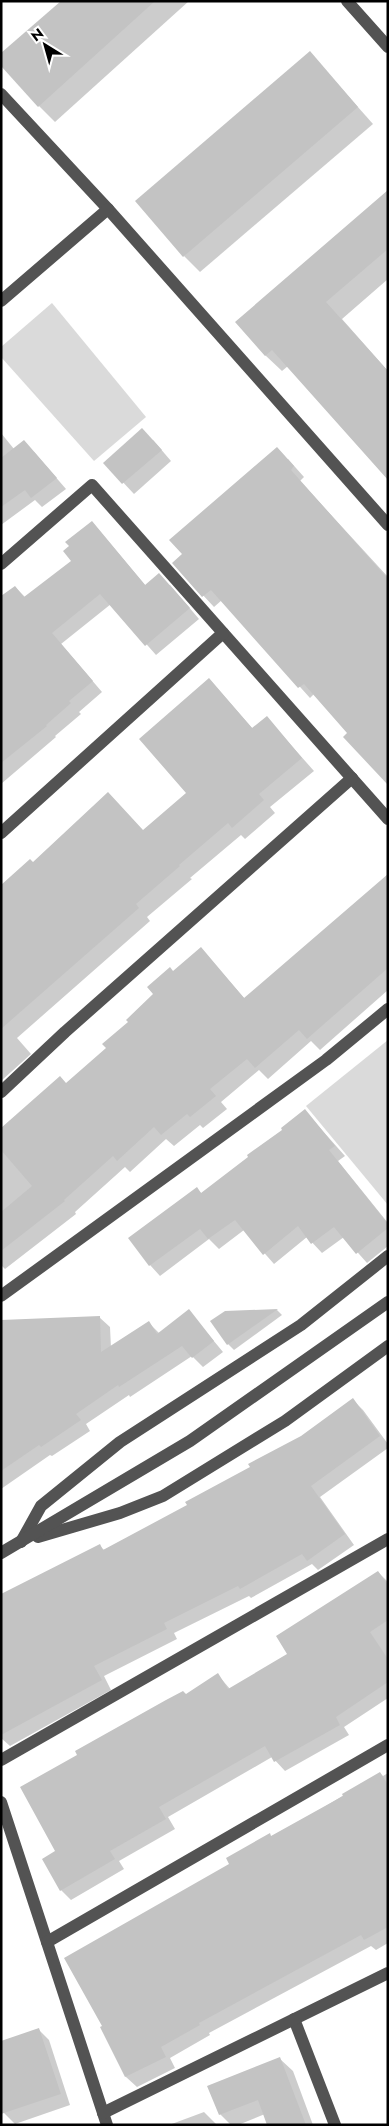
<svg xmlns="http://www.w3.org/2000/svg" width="389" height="2126" viewBox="0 0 389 2126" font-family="Jost,sans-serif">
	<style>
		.green { fill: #dadada }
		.shadow { fill: #0003 }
		.building { fill: #c3c3c3 }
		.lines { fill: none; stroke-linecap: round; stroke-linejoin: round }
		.minor { stroke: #535353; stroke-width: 12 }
	</style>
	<rect width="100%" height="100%" fill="#fff"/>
	<g class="green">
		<polygon points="52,303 146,417 94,461 1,357 1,347"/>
		<polygon points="388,1040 388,1205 306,1106"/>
	</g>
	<g class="shadow">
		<polygon points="63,1 189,1 55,122 39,106"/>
		<polygon points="310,53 373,124 200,272 184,256"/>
		<polygon points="388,192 388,279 342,319 388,371 288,366 282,371 265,355"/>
		<polygon points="1,433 14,449 34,452 66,489 42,507 35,500 1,525"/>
		<polygon points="153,440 171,461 134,494 105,463"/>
		<polygon points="288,459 304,477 300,481 388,577 388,783 349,733 314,694 310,698 222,600 214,607 173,563"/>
		<polygon points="92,522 146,586 170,585 199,619 156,655 111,604 61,644 102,692 79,712 81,714 55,736 56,737 1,784 1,598 15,587 26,598 73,561"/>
		<polygon points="209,679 253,729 267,718 314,771 270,807 275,813 245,839 241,835 190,878 192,879 147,917 150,921 17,1038 31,1054 1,1081 1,887 33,864 144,831 187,794"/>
		<polygon points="388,934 388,990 320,1050 311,1041 268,1079 259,1070 221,1102 227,1109 203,1128 200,1125 174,1146 166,1139 130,1172 125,1167 75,1212 76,1214 5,1269 1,1265 1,1129 66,1084 108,1048 173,972 201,949 245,999"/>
		<polygon points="305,1111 345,1156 338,1161 388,1223 388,1246 367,1263 344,1237 322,1253 307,1237 274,1264 244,1230 219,1249 209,1239 160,1276 150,1265 130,1238 197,1189 202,1194 284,1130"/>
		<polygon points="277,1310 282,1315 234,1350 228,1344 225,1312"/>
		<polygon points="189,1311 223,1352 203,1367 192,1356 130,1397 129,1395 86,1424 90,1431 52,1456 50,1455 1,1489 1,1328 99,1317 110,1327 111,1348 149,1323 160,1334"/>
		<polygon points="353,1400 363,1410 388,1444 388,1448 320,1497 354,1545 318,1570 312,1564 251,1598 249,1596 174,1633 177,1639 104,1676 111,1690 10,1746 1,1738 1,1605 100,1546 104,1550 189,1505 302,1437"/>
		<polygon points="378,1572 388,1582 388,1698 344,1727 349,1735 285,1771 272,1757 168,1817 175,1829 119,1861 124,1869 71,1900 61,1890 57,1852 186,1695 218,1675 230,1689 289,1654"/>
		<polygon points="380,1773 383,1776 388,1773 388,1943 376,1950 371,1946 209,2033 210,2035 170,2058 175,2068 137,2087 126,2077 102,2027 231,1864"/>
		<polygon points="38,2029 49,2040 70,2105 15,2124 4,2113 1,2104"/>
		<polygon points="280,2059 293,2071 313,2125 269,2125 265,2114 238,2125 231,2125 220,2114"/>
		<polygon points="204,2112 217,2125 169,2125"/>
	</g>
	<g class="building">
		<polygon points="61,1 155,1 38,107 1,66 1,53"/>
		<polygon points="310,51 358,107 183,257 135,201"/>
		<polygon points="388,190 388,249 326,302 388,371 388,480 272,350 265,356 235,322"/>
		<polygon points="142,428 162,450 122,484 103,463"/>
		<polygon points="24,440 57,478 31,498 25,490 1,507 1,458"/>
		<polygon points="277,447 294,466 291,470 388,579 388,785 343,737 347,733 304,684 298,688 211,590 202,597 172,563 182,554 169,540"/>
		<polygon points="92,521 145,585 159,573 190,608 145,646 100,594 52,633 93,681 69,701 71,703 46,725 47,726 1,763 1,596 15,586 24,597 71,561 63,551 69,546 65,542"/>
		<polygon points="209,678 252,728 267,716 302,758 259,794 264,800 232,828 228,823 179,865 180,866 136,904 139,908 1,1029 1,885 30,859 33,862 108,792 143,830 186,793 139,739"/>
		<polygon points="388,874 388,968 307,1039 299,1030 255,1068 247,1059 210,1089 216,1096 190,1117 187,1114 161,1135 154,1127 117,1161 113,1156 64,1200 65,1201 1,1251 1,1212 32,1186 1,1150 1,1128 60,1076 66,1083 106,1048 102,1044 128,1022 126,1020 153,994 147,987 170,967 173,971 201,947 244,998"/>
		<polygon points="305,1109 335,1146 329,1150 388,1224 388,1228 356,1254 334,1227 311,1244 298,1226 263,1255 235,1220 208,1239 200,1229 149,1266 128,1238 197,1187 201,1193 248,1157 247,1155 282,1130 281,1128"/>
		<polygon points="189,1309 214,1341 192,1358 182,1346 119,1387 118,1385 76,1414 81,1420 41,1447 39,1445 1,1471 1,1320 100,1316 101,1352 149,1321 157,1334"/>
		<polygon points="278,1309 227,1345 210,1321 225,1311"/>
		<polygon points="353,1398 380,1436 311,1486 345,1534 307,1561 302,1554 240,1589 238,1586 164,1623 167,1629 94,1666 102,1680 1,1735 1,1594 100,1544 103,1550 187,1505 185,1502 250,1467 248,1464 301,1436"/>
		<polygon points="378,1571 388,1585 388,1620 370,1632 388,1659 388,1682 336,1717 340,1725 274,1762 265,1746 159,1807 166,1819 110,1851 115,1859 60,1891 42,1859 55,1851 20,1787 77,1755 75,1751 166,1700 183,1691 186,1694 218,1673 228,1689 287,1654 276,1636"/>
		<polygon points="380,1772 388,1785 388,1927 364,1940 361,1935 199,2023 200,2025 161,2047 166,2057 125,2077 100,2027 102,2026 64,1958 229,1864 226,1858 270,1833 271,1836 343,1796 342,1794"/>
		<polygon points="39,2028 61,2094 1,2114 1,2041"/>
		<polygon points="280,2057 306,2125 267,2125 258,2100 219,2115 207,2086"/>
	</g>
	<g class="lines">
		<g class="minor">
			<polyline points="347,1 388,47"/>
			<polyline points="1,94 108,209 388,525"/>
			<polyline points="1,301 108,209"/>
			<polyline points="1,564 92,485 388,819"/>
			<polyline points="1,833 223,633"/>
			<polyline points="1,1092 65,1032 352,778"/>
			<polyline points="1,1296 326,1060 388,1009"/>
			<polyline points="38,1537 120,1513 163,1496 285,1421 388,1346"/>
			<polyline points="21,1542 41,1506 120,1442 301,1325 388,1256"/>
			<polyline points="1,1553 190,1441 388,1302"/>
			<polyline points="1,1760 388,1539"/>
			<polyline points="1,1802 107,2125"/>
			<polyline points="47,1942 388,1745"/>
			<polyline points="294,2019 335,2125"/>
			<polyline points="103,2113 388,1973"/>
		</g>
	</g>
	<rect width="389" height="2126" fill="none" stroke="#000000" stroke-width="5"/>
	<g transform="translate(45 45) rotate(323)" stroke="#ffffff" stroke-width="4" paint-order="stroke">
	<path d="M0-4L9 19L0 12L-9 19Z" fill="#000000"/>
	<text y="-8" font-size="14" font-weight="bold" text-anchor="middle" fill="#000000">N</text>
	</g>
</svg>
